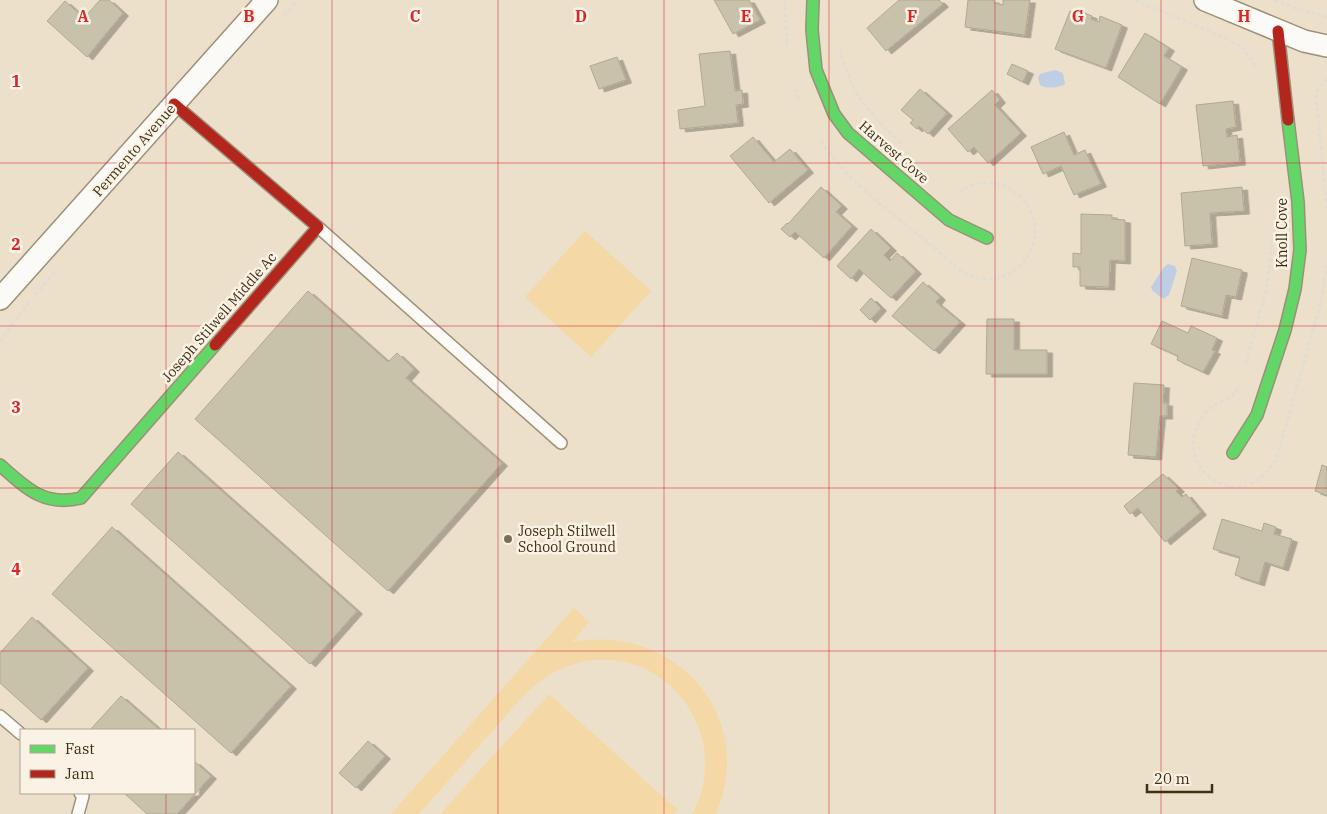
<svg xmlns="http://www.w3.org/2000/svg" width="1327" height="814" viewBox="0 0 1327 814" font-family="'IBM Plex Serif',serif">
	<style>
		.green { fill: #f4d8a6 }
		.water { fill: #c0cee5 }
		.building { fill: #c9c2aa; stroke: #b0a991; filter: url(#shadow) }
		.lines { fill: none; stroke-linecap: round; stroke-linejoin: round }
		.lane-casing { stroke: #9c9078; stroke-width: 14 }
		.street-casing { stroke: #9c9078; stroke-width: 24 }
		.fast-casing { stroke: #9c9078; stroke-width: 14 }
		.jam-casing { stroke: #9c9078; stroke-width: 14 }
		.path { stroke: #e1ddd4; stroke-width: 3; stroke-dasharray: 4 2.5; stroke-linecap: butt }
		.lane { stroke: #fcfaf7; stroke-width: 11 }
		.street { stroke: #fcfaf7; stroke-width: 21 }
		.fast { stroke: #63d668; stroke-width: 11 }
		.jam { stroke: #b3261e; stroke-width: 11 }
		.grid { fill: none; stroke: #d62828; stroke-width: 1; stroke-opacity: 0.55 }
		.poi-dot { fill: #7c6e54; stroke: #faf2e5; stroke-width: 2 }
		.labels { text-anchor: middle; stroke-width: 5; stroke-linejoin: round; paint-order: stroke }
		.street-label { font-size: 14px; fill: #3f3014; stroke: #faf2e5 }
		.poi-label { font-size: 14px; fill: #3f3014; stroke: #faf2e5; text-anchor: start }
		.grid-label { font-size: 16px; text-anchor: middle; font-weight: bold; fill: #d62828; stroke: #faf2e5; stroke-width: 5; stroke-linejoin: round; paint-order: stroke }
	</style>
	<defs>
		<filter id="shadow"><feDropShadow dx="5.5" dy="3" stdDeviation="0" flood-color="#0004"/></filter>
	</defs>
	<rect width="100%" height="100%" fill="#ece0ca"/>
	<g class="green">
		<polygon points="585,231 651,291 591,357 525,297"/>
		<path d="M574,608L589,622L572,642C674,623 758,715 716,814H692C738,730 656,631 565,667C533,679 512,710 489,735C466,761 442,788 419,814H391Z"/>
		<polygon points="549,694 678,810 674,814 440,814"/>
	</g>
	<g class="water">
		<path d="M1055,70L1063,73L1065,84C1060,88 1046,89 1040,85L1038,78L1040,74Z"/>
		<polygon points="1168,264 1175,266 1177,271 1169,295 1163,299 1152,290 1151,287 1164,267"/>
	</g>
	<g class="building">
		<polygon points="100,0 109,0 123,13 87,57 47,21 65,1 84,18"/>
		<polygon points="714,0 749,0 760,20 733,34"/>
		<polygon points="899,0 939,0 943,4 886,51 867,28"/>
		<polygon points="968,0 994,0 994,3 1003,5 1003,0 1030,0 1025,35 965,27"/>
		<polygon points="1074,9 1092,16 1091,19 1099,22 1100,16 1122,25 1106,68 1055,49 1070,11 1073,12"/>
		<polygon points="1145,33 1169,48 1164,56 1182,67 1160,104 1118,77"/>
		<polygon points="730,51 735,91 742,90 743,104 736,105 738,123 680,129 678,110 705,106 699,54"/>
		<polygon points="617,57 626,80 599,89 590,66"/>
		<polygon points="1012,64 1028,71 1023,82 1007,74"/>
		<polygon points="920,89 947,113 928,134 919,126 917,129 910,123 913,120 901,110"/>
		<polygon points="992,90 1000,100 995,105 1021,133 988,163 974,147 968,152 948,129"/>
		<polygon points="1233,101 1236,127 1226,129 1227,137 1237,135 1240,162 1203,166 1196,105"/>
		<polygon points="1064,132 1074,155 1085,150 1101,184 1074,195 1061,166 1043,174 1031,147"/>
		<polygon points="753,137 774,162 790,149 808,170 769,203 730,156"/>
		<polygon points="821,187 842,206 836,212 852,226 824,258 795,232 790,237 781,229 787,223 788,224"/>
		<polygon points="1242,187 1244,211 1210,213 1212,244 1185,246 1181,193"/>
		<polygon points="1081,214 1112,215 1112,219 1125,220 1125,261 1110,260 1109,287 1080,286 1080,267 1073,267 1073,253 1081,254"/>
		<polygon points="871,229 891,248 884,255 890,261 897,253 916,271 891,298 859,269 851,279 837,266"/>
		<polygon points="1192,258 1242,270 1236,297 1226,295 1222,316 1181,306"/>
		<polygon points="923,282 940,297 936,302 960,322 934,351 892,316"/>
		<polygon points="308,291 388,362 397,353 414,369 406,378 502,463 388,591 195,419"/>
		<polygon points="871,298 881,308 870,320 860,310"/>
		<polygon points="987,319 1014,319 1014,350 1047,350 1047,374 986,374"/>
		<polygon points="1162,321 1188,333 1191,326 1217,338 1212,350 1215,351 1203,372 1177,360 1178,356 1151,344"/>
		<polygon points="1134,383 1164,385 1163,403 1167,403 1167,416 1160,416 1156,457 1128,455"/>
		<polygon points="178,452 357,611 310,664 131,504"/>
		<polygon points="1322,465 1327,467 1327,495 1315,491"/>
		<polygon points="1163,474 1179,489 1176,491 1182,497 1186,494 1201,512 1165,542 1138,508 1130,514 1124,506"/>
		<polygon points="1222,519 1262,531 1264,523 1276,527 1274,534 1292,539 1283,568 1265,562 1259,583 1235,575 1240,557 1213,549"/>
		<polygon points="112,527 291,686 231,753 52,594"/>
		<polygon points="32,617 88,668 41,720 0,683 0,653"/>
		<polygon points="121,696 160,730 90,730"/>
		<polygon points="368,741 385,756 356,788 339,773"/>
		<polygon points="194,761 211,776 177,814 147,814 124,793 194,793"/>
	</g>
	<g class="lines">
		<g class="lane-casing">
			<g id="lane">
				<polyline points="318,227 561,443"/>
				<polyline points="0,716 21,734"/>
				<polyline points="78,814 83,796 80,793"/>
			</g>
		</g>
		<g class="street-casing">
			<g id="street">
				<polyline points="1205,0 1304,41 1327,46"/>
				<polyline points="0,299 267,0"/>
			</g>
		</g>
		<g class="fast-casing">
			<g id="fast">
				<polyline points="813,0 812,30 816,70 834,114 848,133 949,220 987,238"/>
				<polyline points="1233,453 1257,415 1285,330 1295,289 1300,250 1298,202 1288,120"/>
				<path d="M0,465C26,488 44,507 81,498L215,345"/>
			</g>
		</g>
		<g class="jam-casing">
			<g id="jam">
				<polyline points="1278,31 1288,120"/>
				<polyline points="174,104 318,227 215,345"/>
			</g>
		</g>
		<g class="path">
			<polyline points="785,0 787,47"/>
			<polyline points="1135,0 1230,40 1244,49 1256,67"/>
			<polyline points="1275,0 1297,9 1327,17"/>
			<polyline points="284,15 298,0"/>
			<path d="M840,49C852,96 868,112 902,144"/>
			<polyline points="1327,79 1318,88 1316,96 1327,211"/>
			<polyline points="795,89 800,102"/>
			<path d="M821,141C851,189 915,228 957,268C961,271 966,275 970,276C1000,288 1035,264 1035,232C1036,201 1005,176 975,184C968,185 961,192 956,195"/>
			<polyline points="35,295 57,270"/>
			<polyline points="0,342 29,302"/>
			<polyline points="1246,363 1266,291 1273,235"/>
			<path d="M1238,388C1233,400 1219,400 1211,408C1205,413 1198,423 1196,430C1184,461 1215,495 1247,485C1260,481 1268,470 1276,460L1321,302L1327,263"/>
		</g>
		<use href="#lane" class="lane"/>
		<use href="#street" class="street"/>
		<use href="#fast" class="fast"/>
		<use href="#jam" class="jam"/>
	</g>
	<path class="grid" d="M166,0V730M332,0V814M498,0V814M664,0V814M829,0V814M995,0V814M1161,0V814M0,163H1327M0,326H1327M0,488H1327M0,651H1327M166,793V814"/>
	<circle class="poi-dot" cx="508" cy="539" r="5"/>
	<g class="labels">
		<g class="street-label">
			<text transform="translate(134 150) rotate(-49)" y="5">Permento Avenue</text>
			<text transform="translate(894 152) rotate(41)" y="5">Harvest Cove</text>
			<text transform="translate(1282 233) rotate(-90)" y="5">Knoll Cove</text>
			<text transform="translate(219 317) rotate(-49)" y="5">Joseph Stilwell Middle Ac</text>
		</g>
		<g class="poi-label">
			<text x="518" y="536">Joseph Stilwell<tspan x="518" dy="16">School Ground</tspan></text>
		</g>
	</g>
	<g class="grid-label">
		<text x="83" y="22">A</text>
		<text x="249" y="22">B</text>
		<text x="415" y="22">C</text>
		<text x="581" y="22">D</text>
		<text x="746" y="22">E</text>
		<text x="912" y="22">F</text>
		<text x="1078" y="22">G</text>
		<text x="1244" y="22">H</text>
		<text x="16" y="87">1</text>
		<text x="16" y="250">2</text>
		<text x="16" y="413">3</text>
		<text x="16" y="575">4</text>
	</g>
	<rect x="20" y="729" width="175" height="65" fill="#faf2e5" stroke="#afa491"/>
	<rect x="30" y="745" width="25" height="8" fill="#63d668" stroke="#afa491"/>
	<text x="65" y="754" font-size="15" fill="#3f3014">Fast</text>
	<rect x="30" y="770" width="25" height="8" fill="#b3261e" stroke="#afa491"/>
	<text x="65" y="779" font-size="15" fill="#3f3014">Jam</text>
	<path d="M1147 784v8h65v-8" fill="none" stroke="#3f3014" stroke-width="2.5"/>
	<text x="1154" y="784" font-size="15" fill="#3f3014" stroke="#faf2e5" stroke-width="4" paint-order="stroke">20 m</text>
</svg>
